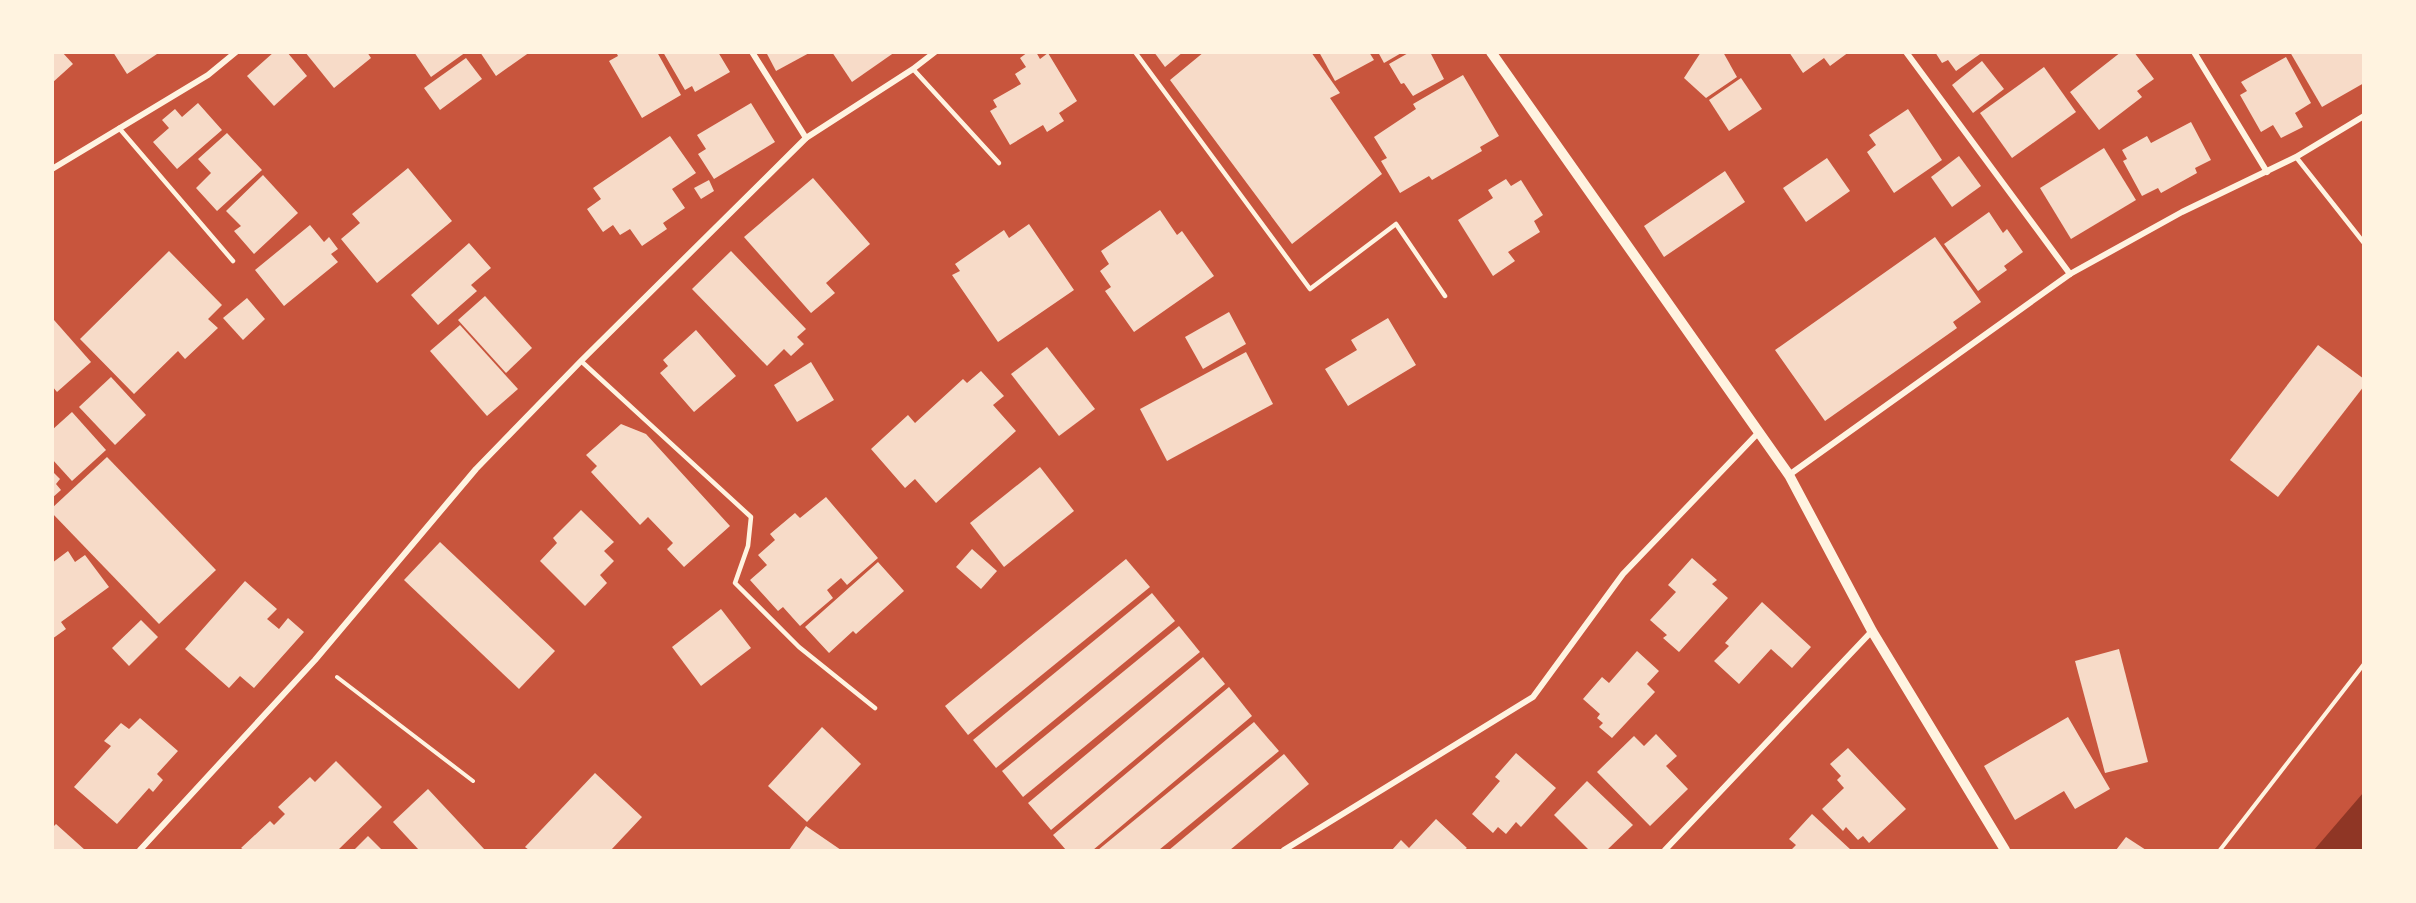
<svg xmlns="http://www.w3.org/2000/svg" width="2416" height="903" viewBox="0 0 2416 903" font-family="'Noto Sans',sans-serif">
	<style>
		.water { fill: #8f3625 }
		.building { fill: #f7dbc8 }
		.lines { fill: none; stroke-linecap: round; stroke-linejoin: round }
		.path { stroke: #fff3e0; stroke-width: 4 }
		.service { stroke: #fff3e0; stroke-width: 4.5 }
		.minor { stroke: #fff3e0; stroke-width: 6 }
		.tertiary { stroke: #fff3e0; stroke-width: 10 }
	</style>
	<rect width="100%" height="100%" fill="#c8553d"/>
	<polygon class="water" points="2363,793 2363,850 2314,850"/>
	<g class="building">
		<polygon points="52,52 62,52 73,64 52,83"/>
		<polygon points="113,52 160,52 127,74"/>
		<polygon points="274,52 287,52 307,76 274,106 247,76"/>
		<polygon points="305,52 367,52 371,58 334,88"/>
		<polygon points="414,52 466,52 431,77"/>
		<polygon points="480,52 530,52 496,76"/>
		<polygon points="616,52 657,52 681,95 642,118 609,61 618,56"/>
		<polygon points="663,52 718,52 730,72 695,92 692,86 685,90"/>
		<polygon points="766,52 811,52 776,71"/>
		<polygon points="832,52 895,52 852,82"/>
		<polygon points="1028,52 1036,52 1040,59 1048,53 1077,101 1059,113 1064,121 1047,132 1043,125 1010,145 990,111 997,107 993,100 1021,84 1015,74 1026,67 1020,58"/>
		<polygon points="1154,52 1183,52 1165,67"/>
		<polygon points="1204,52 1311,52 1340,93 1330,98 1382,174 1292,244 1170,80"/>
		<polygon points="1319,52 1369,52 1374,60 1335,81"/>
		<polygon points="1378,52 1403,52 1384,63"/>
		<polygon points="1410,52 1430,52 1444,79 1413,96 1404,83 1401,84 1389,64"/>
		<polygon points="1701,52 1723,52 1737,77 1706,98 1684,78"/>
		<polygon points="1789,52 1849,52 1830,66 1824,58 1803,73"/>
		<polygon points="1935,52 1983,52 1956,71 1948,60 1942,63"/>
		<polygon points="2121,52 2134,52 2154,79 2137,91 2142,97 2099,130 2070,92"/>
		<polygon points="2290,52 2361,52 2364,57 2364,83 2322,107"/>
		<polygon points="2286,57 2311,103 2295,113 2303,127 2281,138 2273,125 2261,132 2240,95 2247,91 2241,82"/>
		<polygon points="466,58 482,79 440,110 424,88"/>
		<polygon points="1982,61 2004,89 1973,113 1952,85"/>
		<polygon points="2044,67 2076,112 2012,158 1980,113"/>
		<polygon points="1463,75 1499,136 1480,147 1482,151 1432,180 1429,176 1400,193 1381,161 1387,158 1374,137 1416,109 1413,104"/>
		<polygon points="1741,78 1762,109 1729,131 1709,100"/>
		<polygon points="198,103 222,130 177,169 153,142 169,128 162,120 175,109 182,117"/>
		<polygon points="751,103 775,142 714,179 698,154 706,149 697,135"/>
		<polygon points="1908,109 1942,160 1894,193 1867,152 1876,145 1869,135"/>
		<polygon points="2191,122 2211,160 2195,168 2197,173 2161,193 2158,188 2142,196 2123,161 2127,159 2122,150 2147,136 2151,143"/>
		<polygon points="227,133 262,170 217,211 196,188 211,173 198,159"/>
		<polygon points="670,136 696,173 672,189 685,208 663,223 667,229 642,246 630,229 620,235 613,225 603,232 587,209 601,199 593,188"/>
		<polygon points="2104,148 2136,200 2071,239 2040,188"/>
		<polygon points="1959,156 1981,186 1952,207 1931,177"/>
		<polygon points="1827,158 1850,191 1806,222 1783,188"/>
		<polygon points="408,168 452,221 377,283 341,239 360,223 352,214"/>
		<polygon points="1725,171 1745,202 1664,257 1644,226"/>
		<polygon points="263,175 298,213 254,254 234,231 241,226 226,211"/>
		<polygon points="813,178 870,244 826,283 835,293 811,313 744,237"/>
		<polygon points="1506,179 1511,186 1521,180 1543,215 1534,221 1540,232 1508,252 1515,261 1493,276 1458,220 1493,198 1488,190"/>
		<polygon points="709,180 714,191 701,199 694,188"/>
		<polygon points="1160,210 1177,235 1182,231 1214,276 1134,332 1105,291 1111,287 1100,271 1109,264 1101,251"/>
		<polygon points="1989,212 2003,233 2007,229 2023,252 2004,266 2007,270 1978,291 1944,244"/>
		<polygon points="1029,224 1074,290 998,342 952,275 960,271 955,264 1004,230 1009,238"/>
		<polygon points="310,225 324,242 329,237 338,249 331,254 338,262 284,306 255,270"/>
		<polygon points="1935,237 1981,302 1953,322 1957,328 1825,421 1775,350"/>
		<polygon points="469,243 491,268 471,285 477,291 438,325 411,295"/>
		<polygon points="169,251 222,305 208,319 218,328 185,359 178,351 134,394 80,339"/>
		<polygon points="731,251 806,329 797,337 804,344 791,356 784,349 767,366 692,289"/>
		<polygon points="485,296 532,348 506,373 458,320"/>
		<polygon points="247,298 265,319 243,340 223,318"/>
		<polygon points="1229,312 1246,344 1203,369 1185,337"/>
		<polygon points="1388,318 1416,365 1348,406 1325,369 1357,350 1351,340"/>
		<polygon points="54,320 91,362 57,392 52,386 52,322"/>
		<polygon points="460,325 518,389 487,416 430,351"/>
		<polygon points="696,330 736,376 694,412 660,373 668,366 663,360"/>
		<polygon points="2318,345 2364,379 2364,386 2278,497 2230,460"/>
		<polygon points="1047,347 1095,409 1059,436 1011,374"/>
		<polygon points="1246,352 1273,404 1167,461 1140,409"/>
		<polygon points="811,362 834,400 797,422 774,385"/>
		<polygon points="981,371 1004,396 993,405 1016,431 936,503 915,479 905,488 871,449 908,415 915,423 963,379 967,383"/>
		<polygon points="111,377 146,415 115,445 79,407"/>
		<polygon points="72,412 106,450 72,481 52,459 52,430"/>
		<polygon points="621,424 646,434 730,526 684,567 667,549 673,543 648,517 640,525 591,472 597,466 586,455"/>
		<polygon points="107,457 216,570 159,624 52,513 52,508"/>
		<polygon points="1040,467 1074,511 1004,567 970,523"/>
		<polygon points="52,471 60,479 56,484 61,490 52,498"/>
		<polygon points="826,497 878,558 847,585 841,578 827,590 833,598 800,626 783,607 778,611 750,580 767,565 758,555 775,540 770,534 795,513 800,518"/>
		<polygon points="581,510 614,542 604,551 614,561 600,575 607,583 585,606 540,561 557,543 553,538"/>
		<polygon points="440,542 555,651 519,689 404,580"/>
		<polygon points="972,549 997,571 981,589 956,567"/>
		<polygon points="68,551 75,562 85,555 109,587 61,622 66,629 52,639 52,563"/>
		<polygon points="1692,558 1717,580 1712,584 1728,598 1679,652 1663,638 1667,635 1650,620 1676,592 1668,585"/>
		<polygon points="1126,559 1150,587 968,735 945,706"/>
		<polygon points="878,562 904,591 856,634 853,631 829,653 805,627"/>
		<polygon points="245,581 277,609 267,619 279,629 288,618 304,632 254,688 240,676 229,688 185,649"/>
		<polygon points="1152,593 1175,621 996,768 973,740"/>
		<polygon points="1762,602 1811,647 1792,668 1771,649 1739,684 1714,661 1729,646 1725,643"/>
		<polygon points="721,609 751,648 701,686 672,647"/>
		<polygon points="141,620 158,637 129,666 112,648"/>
		<polygon points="1179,626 1200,652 1023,797 1002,771"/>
		<polygon points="2119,649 2148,762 2105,773 2075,661"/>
		<polygon points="1637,651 1659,671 1647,684 1655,692 1612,738 1599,727 1603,723 1597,718 1600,714 1583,699 1602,677 1609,683"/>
		<polygon points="1203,657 1225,684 1051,830 1028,803"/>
		<polygon points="1229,687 1252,716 1093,850 1066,850 1053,835"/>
		<polygon points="2068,717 2110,789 2075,809 2064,791 2015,820 1984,766"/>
		<polygon points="140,718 178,751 157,774 163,780 153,792 149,788 117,824 74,787 111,746 104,741 121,723 129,729"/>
		<polygon points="1254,722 1279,751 1159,850 1098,850"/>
		<polygon points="822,727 861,764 807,822 768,786"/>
		<polygon points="1656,734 1677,756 1666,766 1688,789 1650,826 1597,772 1634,736 1644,746"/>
		<polygon points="1848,748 1906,809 1869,843 1863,836 1858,840 1846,827 1843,831 1822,809 1844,788 1837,780 1841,776 1830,764"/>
		<polygon points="1516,753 1556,788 1521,827 1516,822 1506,834 1498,827 1493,833 1472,814 1500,781 1495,777"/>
		<polygon points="1284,754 1309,784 1230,850 1169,850"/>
		<polygon points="336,761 382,807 338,850 244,850 241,848 270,821 274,825 285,814 278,807 310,777 315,782"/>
		<polygon points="595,773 642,817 611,850 529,850 525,847"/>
		<polygon points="1587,781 1633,825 1607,850 1589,850 1554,815"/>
		<polygon points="428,789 485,850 419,850 393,822"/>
		<polygon points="1812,814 1851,850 1791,850 1796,845 1789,839"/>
		<polygon points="1436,819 1467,848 1464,850 1392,850 1401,840 1409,848"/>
		<polygon points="56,824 85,850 52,850 52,828"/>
		<polygon points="806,826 841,850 789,850"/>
		<polygon points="368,836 382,850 354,850"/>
		<polygon points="2126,837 2146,850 2116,850"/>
	</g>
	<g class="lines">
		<g class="path">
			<polyline points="337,677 473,781"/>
			<polyline points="2220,850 2364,664"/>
		</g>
		<g class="service">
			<polyline points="1135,52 1310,289 1396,224 1445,296"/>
			<polyline points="913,69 999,163"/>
			<polyline points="119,128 233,261"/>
			<polyline points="2296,157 2364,243"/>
			<polyline points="581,361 751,517 748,546 735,583 799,647 875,708"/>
		</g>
		<g class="minor">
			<polyline points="752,52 806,138"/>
			<polyline points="1906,52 2070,274"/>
			<polyline points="2194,52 2267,172"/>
			<polyline points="52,169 208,75 236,52"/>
			<polyline points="1789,475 2070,274 2182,212 2296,157 2364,116"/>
			<polyline points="140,850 315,660 476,469 581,361 806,138 913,69 935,52"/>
			<polyline points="1284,850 1533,697 1623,574 1759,432"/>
			<polyline points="1665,850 1872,631"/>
		</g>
		<polyline class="tertiary" points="1491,52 1789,475 1872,631 2005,850"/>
	</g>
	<rect width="2416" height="903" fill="none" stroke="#fff3e0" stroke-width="108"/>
</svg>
